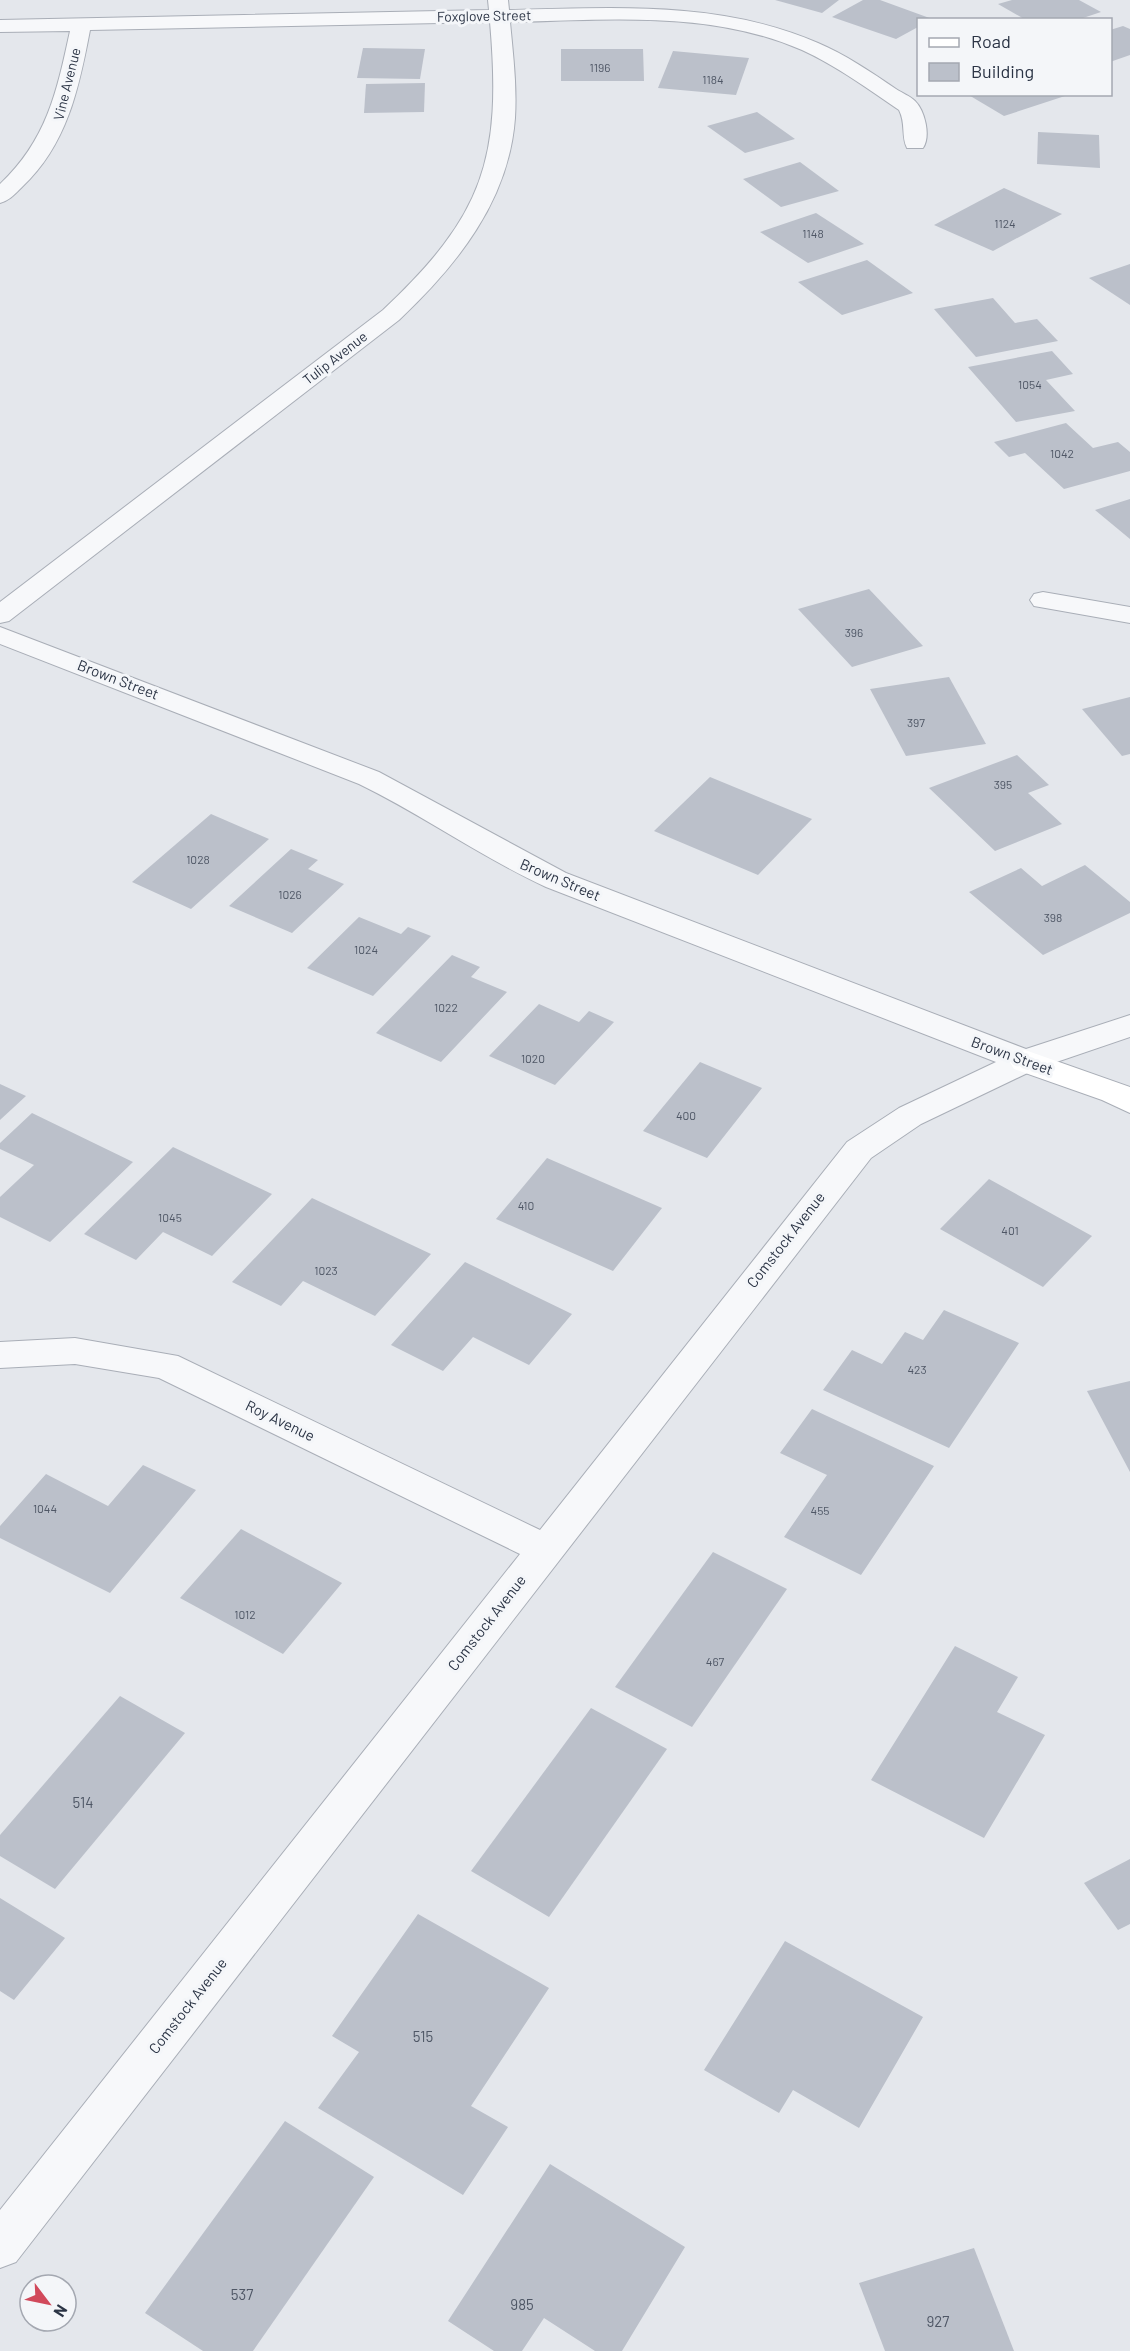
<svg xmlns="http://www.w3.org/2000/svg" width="1130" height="2351" viewBox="0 0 1130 2351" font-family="Barlow,sans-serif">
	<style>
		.building { fill: #bbc0ca }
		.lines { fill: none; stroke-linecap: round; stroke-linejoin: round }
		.street-casing { stroke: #a9aeb7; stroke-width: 2 }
		.secondary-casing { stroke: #a9aeb7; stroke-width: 2 }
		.street { fill: #f7f8fa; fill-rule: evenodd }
		.secondary { fill: #fff; fill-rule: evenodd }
		.labels { text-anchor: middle; stroke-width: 6; stroke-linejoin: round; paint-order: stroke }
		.number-label { font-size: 12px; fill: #4f5766 }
		.far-street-label { font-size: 14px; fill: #2b3445; stroke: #f4f6f9 }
		.street-label { font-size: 15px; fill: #2b3445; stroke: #f4f6f9 }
		.near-number-label { font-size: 15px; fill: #4f5766 }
	</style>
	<rect width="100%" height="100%" fill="#e4e7ec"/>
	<g class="building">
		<polygon points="775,0 839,0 822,13"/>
		<polygon points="863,0 880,0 935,20 918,20 918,27 896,39 832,17"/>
		<polygon points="1012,0 1079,0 1101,12 1077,20 1026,20 998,4"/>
		<polygon points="1123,26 1130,29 1130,55 1110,62 1110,30"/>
		<polygon points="363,48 425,49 420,79 357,78"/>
		<polygon points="561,49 643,49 644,81 561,81"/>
		<polygon points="673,51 749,58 736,95 658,88"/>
		<polygon points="425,83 424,112 364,113 366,84"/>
		<polygon points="967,94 1062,94 1065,96 1004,116"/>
		<polygon points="757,112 795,139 745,153 707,126"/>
		<polygon points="1038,132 1099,135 1100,168 1037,164"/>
		<polygon points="800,162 839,191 781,207 743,179"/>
		<polygon points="1004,188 1062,214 993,251 934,225"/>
		<polygon points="816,213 864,244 808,263 760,232"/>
		<polygon points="867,260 913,293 842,315 798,282"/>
		<polygon points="1130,264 1130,305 1089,278"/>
		<polygon points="993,298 1015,323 1037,319 1058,341 976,357 934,309"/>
		<polygon points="1052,351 1073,374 1046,380 1075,411 1016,422 968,367"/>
		<polygon points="1066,423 1093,448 1118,442 1130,452 1130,471 1064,489 1025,453 1009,457 994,442"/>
		<polygon points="1130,499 1130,539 1095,510"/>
		<polygon points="869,589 923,646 852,667 798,609"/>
		<polygon points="949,677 986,744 906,756 870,689"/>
		<polygon points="1130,697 1130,754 1122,756 1082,709"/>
		<polygon points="1017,755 1049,785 1028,793 1062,824 995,851 929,788"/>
		<polygon points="710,777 812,819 758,875 654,831"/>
		<polygon points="211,814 269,839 191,909 132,882"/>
		<polygon points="291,849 318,860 308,869 344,884 292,933 229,906"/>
		<polygon points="1085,865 1130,902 1130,913 1043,955 969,892 1021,868 1042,886"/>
		<polygon points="359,917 401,934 408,927 431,936 373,996 307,968"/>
		<polygon points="452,955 480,967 471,977 507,992 441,1062 376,1033"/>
		<polygon points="539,1004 579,1022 589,1011 614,1022 555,1085 489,1056"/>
		<polygon points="700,1062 762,1088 707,1158 643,1131"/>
		<polygon points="0,1084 26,1096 0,1120"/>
		<polygon points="32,1113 133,1162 50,1242 0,1217 0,1197 34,1165 0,1149 0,1143"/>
		<polygon points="173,1147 272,1194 212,1256 163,1232 136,1260 84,1234"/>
		<polygon points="547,1158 662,1208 613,1271 496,1219"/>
		<polygon points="989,1179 1092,1236 1043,1287 940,1229"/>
		<polygon points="312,1198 431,1254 375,1316 303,1281 281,1306 232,1282"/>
		<polygon points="465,1262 572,1314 529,1365 473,1337 443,1371 391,1345"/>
		<polygon points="944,1310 1019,1343 949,1448 823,1390 852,1350 882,1364 905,1332 923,1340"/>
		<polygon points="1130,1381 1130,1472 1087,1391"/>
		<polygon points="812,1409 934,1466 861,1575 784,1537 827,1475 780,1453"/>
		<polygon points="143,1465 196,1490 110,1593 0,1538 0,1526 46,1474 108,1506"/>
		<polygon points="241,1529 342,1583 283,1654 180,1598"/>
		<polygon points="713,1552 787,1589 692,1727 615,1687"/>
		<polygon points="955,1646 1018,1677 997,1712 1045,1735 984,1838 871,1780"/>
		<polygon points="120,1696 185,1733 55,1889 0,1856 0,1835"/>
		<polygon points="591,1708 667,1749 549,1917 471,1871"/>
		<polygon points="1130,1859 1130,1924 1118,1930 1084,1883"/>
		<polygon points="0,1898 65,1938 14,2000 0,1991"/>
		<polygon points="418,1914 549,1988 471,2106 508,2127 463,2195 318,2108 359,2052 332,2036"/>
		<polygon points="785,1941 923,2017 859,2128 793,2090 779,2113 704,2070"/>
		<polygon points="285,2121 374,2177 253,2351 203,2351 145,2313"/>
		<polygon points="550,2164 685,2247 622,2351 595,2351 544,2318 522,2351 494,2351 448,2321"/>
		<polygon points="974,2248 1014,2351 885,2351 859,2283"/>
	</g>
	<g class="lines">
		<g class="street-casing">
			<g id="street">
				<path d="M488,0H508L509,10C612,8 720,0 818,43C846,55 871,72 896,89C902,93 910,96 915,101C925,111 931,136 923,148H907C901,137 906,123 899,110C868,89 837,66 802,50C710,10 608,20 510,22C513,54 517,86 515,118C509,201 457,265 399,320L9,621L0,623V602L383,310C484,215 502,159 490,22L90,30C79,88 67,145 22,187C15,194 10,200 0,203V184C47,140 57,91 70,31L0,32V20L489,10Z"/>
				<polygon points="1043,592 1130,607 1130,623 1034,606 1030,600 1034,594"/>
				<path d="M0,627L379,772L566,873L1026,1049L1130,1015V1037L1036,1069L921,1124L871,1158L16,2262L0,2268V2210L520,1554L159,1378L75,1364L0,1368V1342L75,1338L178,1356L540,1530L847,1142L899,1108L996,1062L546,887C481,857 423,815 359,784L0,644Z"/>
			</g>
		</g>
		<g class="secondary-casing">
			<polygon id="secondary" points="1025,1050 1130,1087 1130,1113 1102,1100 1014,1069 1009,1061 1014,1053"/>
		</g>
		<use href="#street" class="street"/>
		<use href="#secondary" class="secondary"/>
	</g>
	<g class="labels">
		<g class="number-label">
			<text x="600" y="72">1196</text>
			<text x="713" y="84">1184</text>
			<text x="1005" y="228">1124</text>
			<text x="813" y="238">1148</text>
			<text x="1030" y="389">1054</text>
			<text x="1062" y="458">1042</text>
			<text x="854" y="637">396</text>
			<text x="916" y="727">397</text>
			<text x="1003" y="789">395</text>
			<text x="198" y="864">1028</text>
			<text x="290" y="899">1026</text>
			<text x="1053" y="922">398</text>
			<text x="366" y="954">1024</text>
			<text x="446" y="1012">1022</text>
			<text x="533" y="1063">1020</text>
			<text x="686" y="1120">400</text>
			<text x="526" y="1210">410</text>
			<text x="170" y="1222">1045</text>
			<text x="1010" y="1235">401</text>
			<text x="326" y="1275">1023</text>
			<text x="917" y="1374">423</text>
			<text x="45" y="1513">1044</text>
			<text x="820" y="1515">455</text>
			<text x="245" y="1619">1012</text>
			<text x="715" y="1666">467</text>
		</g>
		<g class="far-street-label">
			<text transform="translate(484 16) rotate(-1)" y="5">Foxglove Street</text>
			<text transform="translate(67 84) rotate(-76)" y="5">Vine Avenue</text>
			<text transform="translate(335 358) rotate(-38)" y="5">Tulip Avenue</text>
		</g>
		<g class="street-label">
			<text transform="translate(118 680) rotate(21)" y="5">Brown Street</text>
			<text transform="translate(560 880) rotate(23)" y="5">Brown Street</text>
			<text transform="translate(1012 1056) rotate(20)" y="5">Brown Street</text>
			<text transform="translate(786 1240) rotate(-52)" y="5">Comstock Avenue</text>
			<text transform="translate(280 1421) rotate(26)" y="5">Roy Avenue</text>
			<text transform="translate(487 1623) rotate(-52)" y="5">Comstock Avenue</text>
			<text transform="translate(188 2006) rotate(-52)" y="5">Comstock Avenue</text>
		</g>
		<g class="near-number-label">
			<text x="83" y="1808">514</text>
			<text x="423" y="2042">515</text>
			<text x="242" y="2300">537</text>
			<text x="522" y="2310">985</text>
			<text x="938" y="2327">927</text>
		</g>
	</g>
	<rect x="917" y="18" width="195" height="78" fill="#f4f6f9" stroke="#a4a8b1" stroke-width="1.5"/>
	<rect x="929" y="38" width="30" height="9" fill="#ffffff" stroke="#a4a8b1" stroke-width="1.5"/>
	<text x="971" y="48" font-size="18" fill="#2b3445">Road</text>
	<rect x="929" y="63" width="30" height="18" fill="#bbc0ca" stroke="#a4a8b1" stroke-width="1.5"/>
	<text x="971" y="78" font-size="18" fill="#2b3445">Building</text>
	<g transform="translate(48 2303) rotate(122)"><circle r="28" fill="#f4f6f9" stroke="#a4a8b1" stroke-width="1.5"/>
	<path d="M0-4.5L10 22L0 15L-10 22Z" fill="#d1495b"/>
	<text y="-9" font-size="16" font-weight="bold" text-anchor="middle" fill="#2b3445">N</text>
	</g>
</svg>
